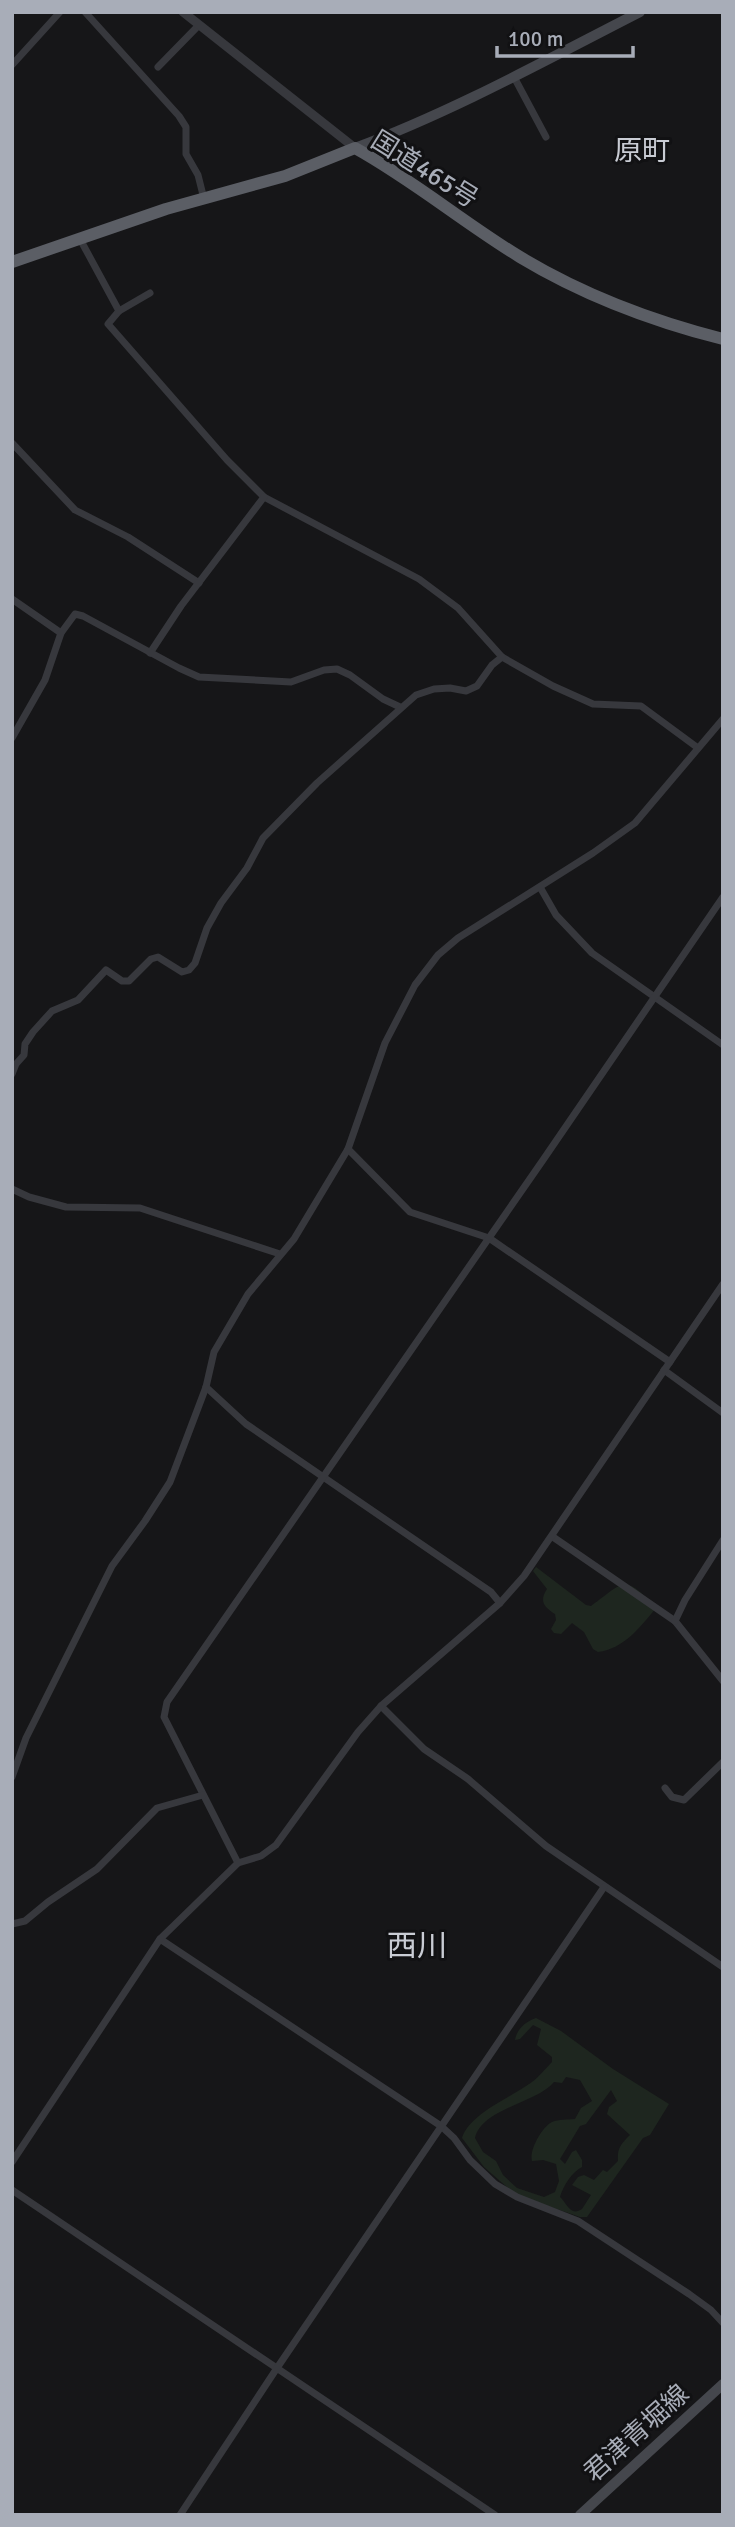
<svg xmlns="http://www.w3.org/2000/svg" width="735" height="2527" viewBox="0 0 735 2527" font-family="Signika,'Noto Sans JP',sans-serif">
	<style>
		.green { fill: #1e261f; fill-rule: evenodd }
		.lines { fill: none; stroke-linecap: round; stroke-linejoin: round }
		.minor { stroke: #37383d; stroke-width: 7 }
		.tertiary { stroke: #37383d; stroke-width: 9 }
		.secondary { stroke: #45474d; stroke-width: 10 }
		.trunk { stroke: #5b5e65; stroke-width: 12 }
		.labels { text-anchor: middle; stroke-width: 6; stroke-linejoin: round; paint-order: stroke }
		.street-label { font-size: 26px; fill: #a8adb8; stroke: #111113 }
		.neighbourhood-label { font-size: 28px; fill: #c9ccd4; stroke: #111113 }
		.quarter-label { font-size: 30px; fill: #c9ccd4; stroke: #111113 }
	</style>
	<rect width="100%" height="100%" fill="#161618"/>
	<g class="green">
		<path d="M536,1567L586,1605L591,1606C624,1582 624,1573 656,1608C641,1626 624,1649 598,1652L593,1649L584,1632L572,1623L561,1634L554,1633L551,1629L556,1620L555,1614C544,1607 539,1601 547,1589L533,1571Z"/>
		<path d="M536,2018L561,2031L613,2069L669,2104L650,2135L643,2138L587,2217H580L516,2195L484,2167L462,2138C470,2113 512,2097 532,2082C539,2077 545,2069 552,2062V2057L537,2045L541,2029L533,2025L520,2039L515,2040C517,2029 525,2022 536,2018ZM566,2077L580,2080L592,2101L581,2108L575,2119C567,2120 559,2119 552,2122C542,2127 529,2150 532,2161L543,2160L556,2164L559,2181L555,2192L544,2197L517,2188L503,2175L496,2161L483,2152L475,2138C482,2108 537,2103 554,2082L562,2083ZM611,2090L617,2101L609,2107L607,2114L630,2135C621,2144 617,2148 618,2161L607,2172L603,2170L594,2180L584,2175L578,2177L572,2185L591,2195L582,2209C570,2217 567,2203 560,2197C563,2186 572,2172 582,2167V2160L576,2150L572,2152L565,2164L560,2159L580,2126L586,2124Z"/>
	</g>
	<g class="lines">
		<g class="minor">
			<polyline points="85,12 179,116 186,127 186,154 198,175 204,199"/>
			<polyline points="12,65 60,12"/>
			<polyline points="158,67 199,25"/>
			<polyline points="514,77 546,137"/>
			<polyline points="80,239 119,311 108,324 227,460 264,497 419,579 458,608 502,657 553,686 593,704 641,706 698,748"/>
			<polyline points="119,311 150,293"/>
			<polyline points="12,443 75,510 128,537 199,583"/>
			<polyline points="12,599 61,633"/>
			<polyline points="150,653 181,606 264,497"/>
			<polyline points="12,738 45,680 61,633 75,614 83,616 179,668 199,677 291,682 324,670 337,669 350,675 383,699 400,707"/>
			<polyline points="540,887 556,915 592,953 723,1045"/>
			<polyline points="12,1074 16,1064 24,1055 25,1044 33,1032 52,1011 78,1000 106,970 122,981 129,981 151,959 158,957 182,972 189,970 195,963 207,928 221,903 247,868 263,838 317,783 416,695 434,689 450,688 466,691 477,686 492,665 502,657"/>
			<polyline points="348,1149 410,1212 489,1238 670,1362"/>
			<polyline points="12,1189 29,1197 66,1207 140,1208 280,1254"/>
			<polyline points="664,1370 723,1413"/>
			<polyline points="206,1387 246,1424 491,1592 500,1603"/>
			<polyline points="553,1537 675,1621 723,1681"/>
			<polyline points="675,1621 685,1600 723,1540"/>
			<polyline points="381,1706 424,1749 468,1779 546,1846 723,1967"/>
			<polyline points="12,1777 26,1738 112,1566 145,1521 170,1482 206,1387 214,1352 248,1294 294,1239 348,1149 385,1043 415,985 438,955 458,938 593,853 635,823 723,719"/>
			<polyline points="665,1788 672,1797 684,1800 723,1762"/>
			<polyline points="238,1863 164,1717 167,1702 543,1160 723,897"/>
			<polyline points="12,1924 25,1921 48,1902 97,1869 157,1808 203,1795"/>
			<polyline points="160,1939 441,2126 454,2138 470,2160 495,2184 517,2197 578,2221 689,2294 711,2310 723,2323"/>
			<polyline points="12,2162 160,1939 238,1863 261,1856 276,1845 358,1732 381,1706 500,1603 524,1576 723,1284"/>
			<polyline points="12,2190 495,2515"/>
			<polyline points="180,2515 277,2368 604,1887"/>
		</g>
		<polyline class="tertiary" points="183,12 355,148"/>
		<g class="secondary">
			<path d="M355,148C454,111 546,60 640,12"/>
			<polyline points="580,2515 723,2384"/>
		</g>
		<path class="trunk" d="M12,262L166,209L285,176L355,148C413,180 464,223 520,257C583,295 652,321 723,339"/>
	</g>
	<g class="labels">
		<g class="street-label">
			<text transform="translate(425 169) rotate(32)" y="9">国道465号</text>
			<text transform="translate(636 2433) rotate(-42)" y="9">君津青堀線</text>
		</g>
		<g class="neighbourhood-label">
			<text x="642" y="160">原町</text>
		</g>
		<g class="quarter-label">
			<text x="417" y="1956">西川</text>
		</g>
	</g>
	<rect width="735" height="2527" fill="none" stroke="#a8adb8" stroke-width="28"/>
	<path d="M497 46v10h136v-10" fill="none" stroke="#a8adb8" stroke-width="3.5"/>
	<text x="508" y="46" font-size="21" fill="#a8adb8" stroke="#111113" stroke-width="5" paint-order="stroke">100 m</text>
</svg>
